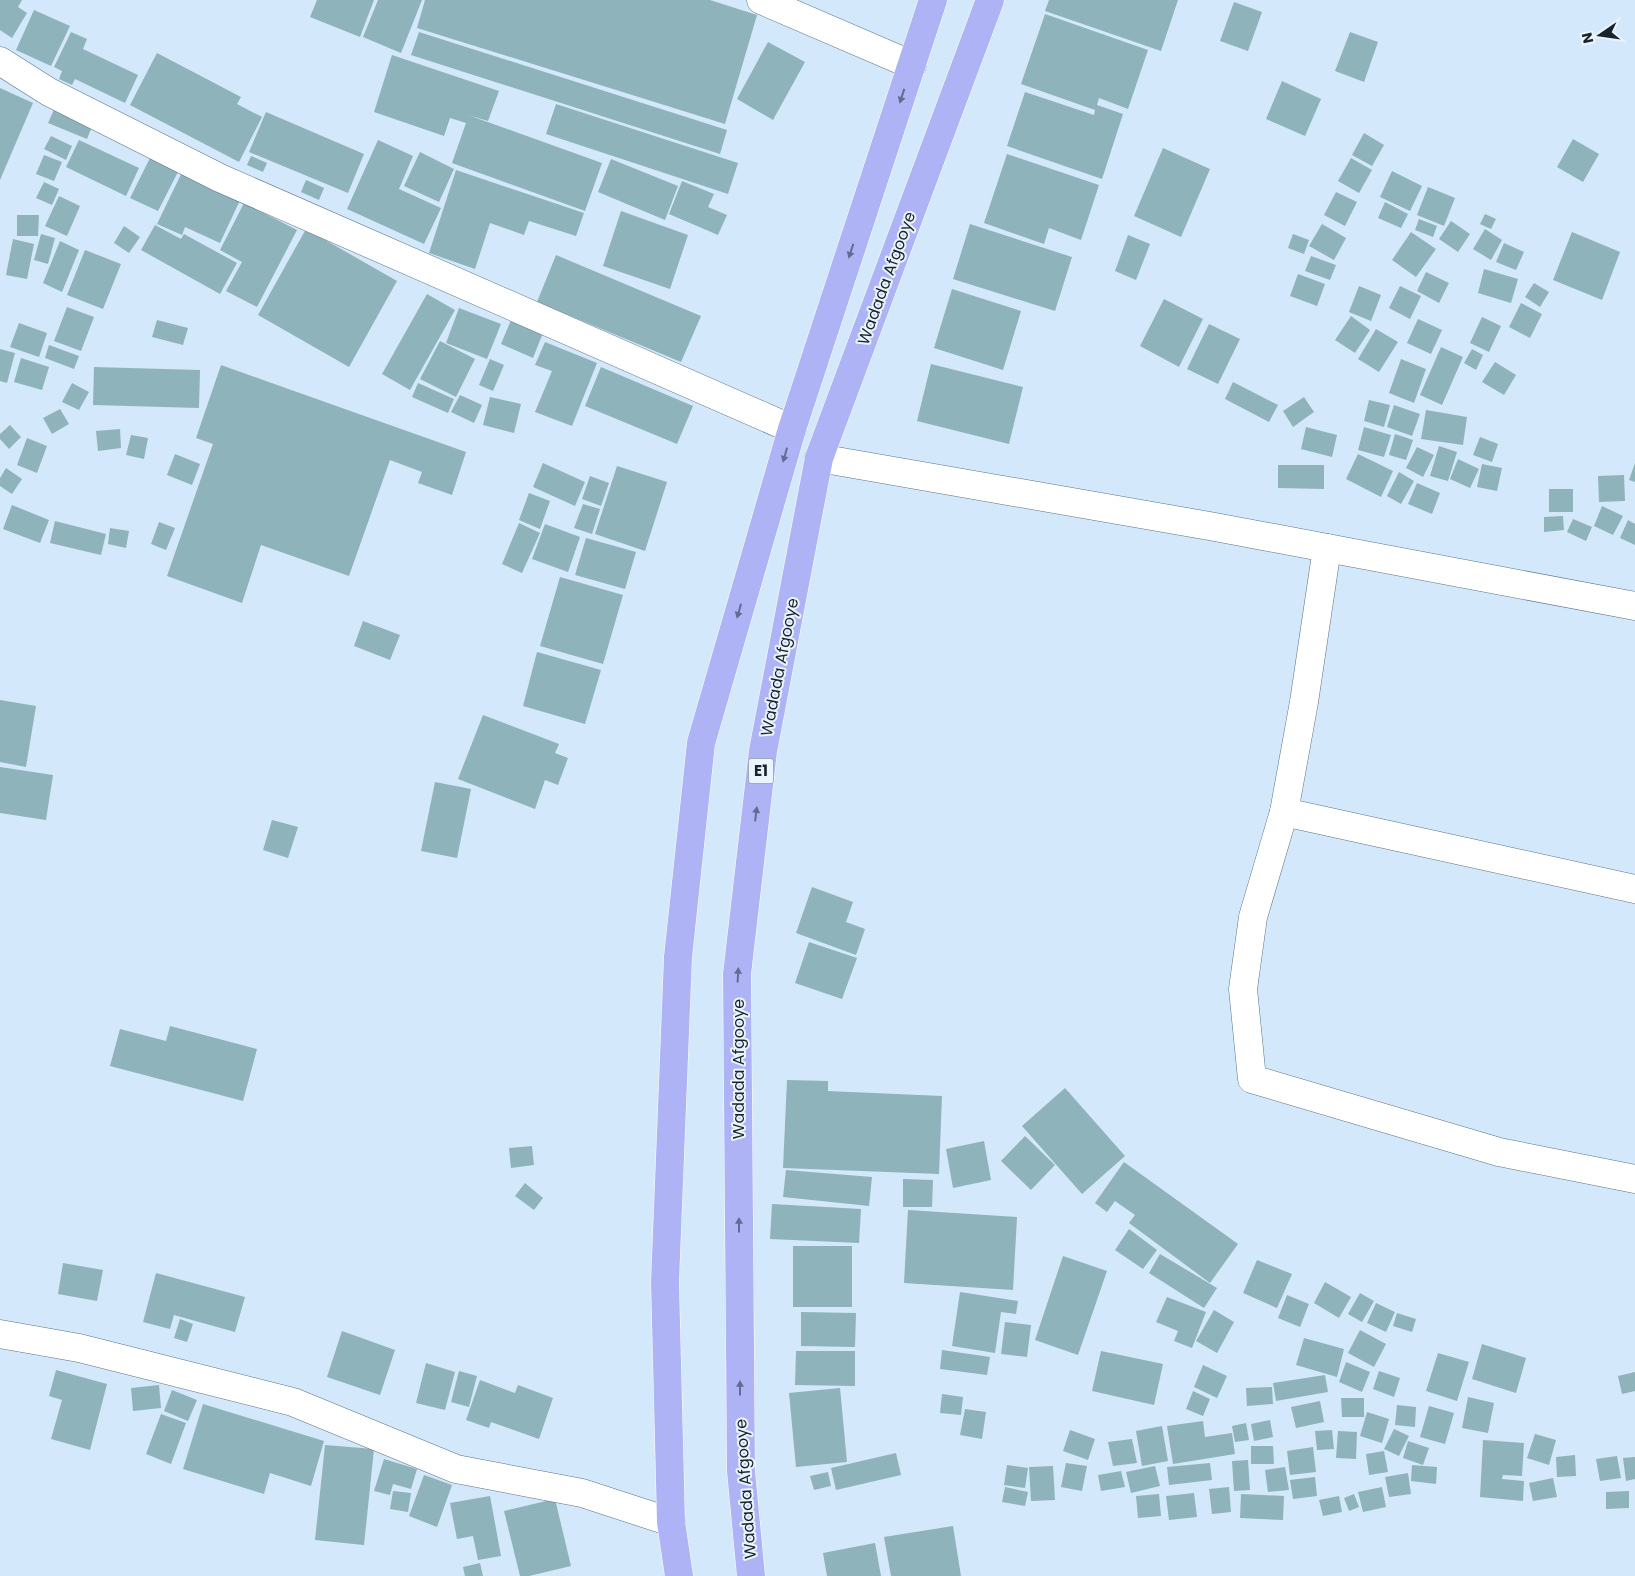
<svg xmlns="http://www.w3.org/2000/svg" width="1635" height="1576" viewBox="0 0 1635 1576" font-family="Poppins,sans-serif">
	<style>
		.building { fill: #8eb3ba }
		.lines { fill: none; stroke-linecap: round; stroke-linejoin: round }
		.street-casing { stroke: #5d7387; stroke-width: 29 }
		.highway-casing { stroke: #fff; stroke-width: 29 }
		.street { stroke: #fff; stroke-width: 28 }
		.highway { stroke: #aeb3f5; stroke-width: 28 }
		.oneway { fill: #646b90 }
		.labels { text-anchor: middle; stroke-width: 4; stroke-linejoin: round; paint-order: stroke }
		.shield { fill: #eaf4fd; stroke: #58626a; stroke-width: 1 }
		.shield-label { font-size: 15px; font-weight: bold; fill: #19232b }
		.street-label { font-size: 16px; fill: #19232b; stroke: #eaf4fd }
	</style>
	<rect width="100%" height="100%" fill="#d4e8fb"/>
	<g class="building">
		<polygon points="0,0 22,0 18,7 27,13 12,38 0,30"/>
		<polygon points="317,0 374,0 360,37 310,17"/>
		<polygon points="378,0 422,0 401,53 363,37"/>
		<polygon points="425,0 710,0 757,15 725,124 417,28"/>
		<polygon points="1049,0 1178,0 1161,51 1045,11"/>
		<polygon points="1234,2 1262,12 1248,51 1220,41"/>
		<polygon points="34,10 70,26 51,66 16,50"/>
		<polygon points="1045,14 1148,50 1128,109 1099,98 1097,105 1123,114 1102,179 1007,146 1025,92 1094,115 1095,110 1021,84"/>
		<polygon points="71,32 87,39 83,49 138,75 125,103 75,79 72,85 59,79 62,71 54,67"/>
		<polygon points="419,32 727,130 720,154 411,55"/>
		<polygon points="1350,32 1378,42 1364,82 1335,71"/>
		<polygon points="768,42 805,62 773,120 737,99"/>
		<polygon points="157,53 241,97 237,104 262,117 239,162 130,105"/>
		<polygon points="392,55 499,91 488,121 468,115 602,163 585,211 452,163 466,123 450,118 444,136 374,112"/>
		<polygon points="1282,81 1321,99 1305,136 1266,119"/>
		<polygon points="0,88 33,103 0,180"/>
		<polygon points="57,103 95,119 87,139 48,123"/>
		<polygon points="556,104 738,163 728,194 546,134"/>
		<polygon points="266,112 364,154 348,193 249,152"/>
		<polygon points="1364,133 1384,145 1372,166 1352,155"/>
		<polygon points="51,136 72,146 66,160 44,149"/>
		<polygon points="1573,139 1599,154 1583,182 1557,167"/>
		<polygon points="79,140 139,168 126,196 66,167"/>
		<polygon points="378,140 413,156 399,189 441,208 424,244 347,209"/>
		<polygon points="1163,148 1210,169 1181,237 1134,216"/>
		<polygon points="153,152 181,166 158,211 130,198"/>
		<polygon points="420,152 454,169 439,202 404,186"/>
		<polygon points="1007,154 1099,185 1081,240 1049,228 1044,244 984,223"/>
		<polygon points="44,155 62,162 54,181 36,174"/>
		<polygon points="251,156 267,163 263,172 247,165"/>
		<polygon points="1351,158 1372,170 1359,193 1338,181"/>
		<polygon points="611,159 678,186 665,220 598,192"/>
		<polygon points="184,168 242,196 220,243 185,227 182,235 157,224"/>
		<polygon points="456,170 584,213 576,236 529,221 524,235 490,223 475,269 429,253"/>
		<polygon points="1392,171 1422,186 1410,211 1380,197"/>
		<polygon points="306,180 324,188 319,200 301,192"/>
		<polygon points="682,181 714,194 708,207 727,215 718,235 669,214"/>
		<polygon points="44,182 59,189 52,205 36,198"/>
		<polygon points="1428,187 1455,198 1444,226 1417,215"/>
		<polygon points="1336,192 1357,202 1345,226 1324,215"/>
		<polygon points="59,196 80,206 67,236 45,226"/>
		<polygon points="1385,202 1408,214 1401,228 1378,218"/>
		<polygon points="244,203 297,230 257,307 226,291 242,262 220,250"/>
		<polygon points="621,211 688,235 670,289 603,266"/>
		<polygon points="1485,214 1496,219 1491,229 1480,224"/>
		<polygon points="17,215 39,215 38,236 17,236"/>
		<polygon points="1419,219 1437,226 1433,237 1415,230"/>
		<polygon points="1451,221 1470,234 1458,252 1439,239"/>
		<polygon points="970,224 1072,257 1055,311 953,279"/>
		<polygon points="1322,224 1346,238 1334,260 1309,246"/>
		<polygon points="155,225 181,239 184,234 237,263 220,294 141,250"/>
		<polygon points="124,226 140,237 129,253 114,243"/>
		<polygon points="306,229 397,281 349,367 258,315"/>
		<polygon points="1485,229 1502,240 1491,260 1473,249"/>
		<polygon points="1411,232 1436,249 1416,277 1392,260"/>
		<polygon points="1572,232 1620,252 1602,300 1553,280"/>
		<polygon points="41,234 55,238 48,264 34,260"/>
		<polygon points="1293,234 1309,240 1304,254 1288,248"/>
		<polygon points="1128,235 1150,244 1136,280 1115,271"/>
		<polygon points="13,239 34,244 27,279 6,275"/>
		<polygon points="60,241 79,250 62,292 43,283"/>
		<polygon points="1504,243 1524,252 1516,270 1496,262"/>
		<polygon points="85,250 121,264 103,309 67,295"/>
		<polygon points="556,255 701,316 681,362 537,302"/>
		<polygon points="1311,256 1336,265 1330,280 1305,271"/>
		<polygon points="1484,269 1518,279 1511,303 1478,293"/>
		<polygon points="1426,272 1449,283 1439,303 1417,291"/>
		<polygon points="1298,274 1325,284 1317,306 1290,296"/>
		<polygon points="1534,283 1549,292 1540,307 1525,297"/>
		<polygon points="1359,286 1381,295 1371,321 1349,312"/>
		<polygon points="1400,286 1421,296 1410,319 1389,308"/>
		<polygon points="952,289 1021,311 1003,370 934,348"/>
		<polygon points="427,294 455,310 410,390 382,374"/>
		<polygon points="1164,299 1203,319 1179,367 1140,346"/>
		<polygon points="1521,303 1542,314 1530,338 1509,327"/>
		<polygon points="67,307 94,317 81,351 54,341"/>
		<polygon points="459,308 501,324 487,359 446,343"/>
		<polygon points="1351,316 1370,330 1355,353 1335,340"/>
		<polygon points="1482,317 1501,326 1489,352 1470,343"/>
		<polygon points="1418,319 1442,330 1431,354 1407,343"/>
		<polygon points="157,320 188,328 183,345 152,337"/>
		<polygon points="511,320 543,333 533,358 501,344"/>
		<polygon points="19,323 47,333 39,357 10,347"/>
		<polygon points="1209,324 1240,339 1218,384 1187,369"/>
		<polygon points="1376,329 1398,342 1379,372 1358,359"/>
		<polygon points="440,341 475,359 456,397 420,379"/>
		<polygon points="545,342 597,363 572,426 535,412 552,371 535,365"/>
		<polygon points="49,345 79,356 74,369 45,358"/>
		<polygon points="1441,347 1463,357 1442,405 1420,395"/>
		<polygon points="0,349 15,353 7,383 0,381"/>
		<polygon points="1472,349 1483,355 1476,370 1464,363"/>
		<polygon points="21,358 49,367 42,390 14,382"/>
		<polygon points="490,359 504,365 493,391 479,385"/>
		<polygon points="1401,359 1426,369 1414,403 1389,393"/>
		<polygon points="1495,362 1516,375 1504,395 1482,382"/>
		<polygon points="931,364 1023,387 1009,444 917,421"/>
		<polygon points="221,365 466,452 452,495 418,483 422,472 390,460 349,576 261,545 242,603 167,576 213,444 196,438"/>
		<polygon points="94,367 200,370 199,408 93,405"/>
		<polygon points="601,367 693,406 677,444 585,406"/>
		<polygon points="1233,382 1278,405 1269,422 1225,399"/>
		<polygon points="72,383 89,392 79,410 62,402"/>
		<polygon points="418,383 454,399 448,413 412,397"/>
		<polygon points="460,395 482,405 474,423 451,412"/>
		<polygon points="490,397 521,404 514,433 483,425"/>
		<polygon points="1304,397 1314,412 1293,427 1283,411"/>
		<polygon points="1369,400 1390,405 1384,427 1364,421"/>
		<polygon points="1394,405 1420,414 1412,436 1387,427"/>
		<polygon points="60,409 69,424 52,434 43,418"/>
		<polygon points="1426,410 1467,417 1463,445 1421,439"/>
		<polygon points="10,425 21,437 9,449 0,439 0,434"/>
		<polygon points="1306,427 1337,435 1332,457 1301,449"/>
		<polygon points="1364,427 1391,435 1384,457 1358,450"/>
		<polygon points="120,429 121,448 98,451 96,431"/>
		<polygon points="1395,434 1413,440 1406,460 1389,455"/>
		<polygon points="131,435 148,438 144,459 126,455"/>
		<polygon points="1480,437 1498,444 1492,462 1473,455"/>
		<polygon points="27,438 47,446 37,473 17,465"/>
		<polygon points="1439,446 1457,452 1448,481 1430,476"/>
		<polygon points="1417,447 1434,455 1423,477 1406,468"/>
		<polygon points="175,454 200,464 192,485 167,475"/>
		<polygon points="1358,454 1393,471 1381,497 1346,479"/>
		<polygon points="1458,459 1479,469 1470,488 1450,479"/>
		<polygon points="543,463 585,482 575,506 533,487"/>
		<polygon points="1635,463 1635,482 1629,480"/>
		<polygon points="1482,464 1502,468 1497,491 1477,487"/>
		<polygon points="1278,465 1324,465 1324,489 1278,488"/>
		<polygon points="617,466 667,482 645,551 595,534"/>
		<polygon points="6,468 22,479 12,494 0,486 0,478"/>
		<polygon points="1399,472 1414,481 1401,504 1387,496"/>
		<polygon points="1624,475 1625,501 1599,502 1598,476"/>
		<polygon points="590,476 609,483 601,506 582,499"/>
		<polygon points="1417,483 1440,493 1432,514 1408,504"/>
		<rect x="1549" y="489" width="24" height="23"/>
		<polygon points="529,493 550,501 540,529 519,520"/>
		<polygon points="583,504 600,509 592,534 574,528"/>
		<polygon points="12,505 49,520 40,543 3,529"/>
		<polygon points="1602,506 1623,516 1613,535 1594,526"/>
		<polygon points="1563,516 1564,530 1544,532 1544,517"/>
		<polygon points="1573,519 1592,527 1586,541 1567,532"/>
		<polygon points="1628,520 1635,524 1635,545 1620,538"/>
		<polygon points="55,521 106,534 101,555 50,543"/>
		<polygon points="159,522 175,528 166,550 151,544"/>
		<polygon points="519,523 540,533 522,573 502,564"/>
		<polygon points="545,524 580,537 568,572 532,559"/>
		<polygon points="110,528 129,531 126,548 108,544"/>
		<polygon points="586,538 636,552 625,589 575,575"/>
		<polygon points="560,577 623,595 603,664 540,646"/>
		<polygon points="363,621 400,635 390,660 354,646"/>
		<polygon points="537,652 601,670 585,724 523,706"/>
		<polygon points="0,700 36,706 26,767 0,762"/>
		<polygon points="483,715 559,744 555,753 568,758 558,785 545,780 535,809 458,779"/>
		<polygon points="0,767 53,775 46,820 0,813"/>
		<polygon points="435,782 471,789 457,858 421,851"/>
		<polygon points="272,820 298,827 288,858 263,850"/>
		<polygon points="812,887 853,902 846,922 865,929 856,955 796,933"/>
		<polygon points="809,942 857,958 842,999 795,983"/>
		<polygon points="170,1026 257,1049 243,1101 110,1066 120,1029 166,1041"/>
		<polygon points="787,1080 828,1081 828,1091 942,1096 939,1174 783,1168"/>
		<polygon points="1065,1088 1125,1156 1082,1194 1022,1126"/>
		<polygon points="1025,1136 1055,1165 1031,1190 1001,1161"/>
		<polygon points="984,1141 991,1180 953,1188 946,1149"/>
		<polygon points="532,1146 534,1165 511,1168 509,1148"/>
		<polygon points="1124,1162 1238,1244 1210,1283 1129,1223 1135,1215 1115,1201 1107,1212 1095,1203"/>
		<polygon points="786,1170 872,1177 869,1206 783,1197"/>
		<polygon points="903,1179 933,1180 932,1207 903,1207"/>
		<polygon points="525,1183 543,1198 534,1210 515,1196"/>
		<polygon points="772,1204 861,1209 859,1243 770,1239"/>
		<polygon points="908,1210 1017,1217 1013,1290 904,1283"/>
		<polygon points="1129,1229 1157,1250 1143,1269 1115,1250"/>
		<rect x="793" y="1246" width="59" height="61"/>
		<polygon points="1160,1254 1217,1288 1204,1308 1149,1273"/>
		<polygon points="1063,1256 1107,1271 1078,1355 1035,1340"/>
		<polygon points="1257,1260 1292,1274 1277,1308 1243,1293"/>
		<polygon points="63,1263 103,1270 97,1301 58,1294"/>
		<polygon points="156,1273 245,1297 235,1332 174,1315 170,1329 143,1322"/>
		<polygon points="1325,1282 1351,1297 1339,1318 1314,1303"/>
		<polygon points="960,1292 1018,1301 1016,1314 1001,1312 995,1353 952,1346"/>
		<polygon points="1360,1293 1374,1301 1362,1322 1348,1314"/>
		<polygon points="1287,1295 1309,1304 1300,1327 1278,1318"/>
		<polygon points="1167,1297 1206,1312 1192,1348 1174,1341 1178,1331 1156,1322"/>
		<polygon points="1376,1303 1395,1312 1386,1332 1367,1323"/>
		<polygon points="1214,1310 1234,1322 1217,1353 1196,1341"/>
		<polygon points="801,1312 856,1313 855,1347 801,1346"/>
		<polygon points="1397,1313 1416,1319 1412,1332 1393,1326"/>
		<polygon points="180,1319 193,1324 187,1342 174,1338"/>
		<polygon points="1005,1322 1031,1325 1027,1357 1001,1354"/>
		<polygon points="1360,1330 1386,1344 1374,1367 1348,1353"/>
		<polygon points="342,1331 395,1350 380,1395 327,1377"/>
		<polygon points="1304,1338 1344,1349 1337,1377 1296,1365"/>
		<polygon points="1482,1344 1526,1358 1516,1393 1472,1379"/>
		<polygon points="942,1350 990,1357 987,1375 940,1369"/>
		<polygon points="796,1351 855,1351 855,1386 795,1385"/>
		<polygon points="1101,1351 1163,1364 1154,1405 1092,1391"/>
		<polygon points="1438,1353 1469,1362 1457,1401 1426,1391"/>
		<polygon points="1346,1362 1370,1372 1362,1392 1339,1382"/>
		<polygon points="426,1363 455,1372 445,1410 416,1403"/>
		<polygon points="1203,1365 1227,1376 1217,1398 1194,1387"/>
		<polygon points="56,1370 107,1384 90,1450 51,1439 62,1400 49,1396"/>
		<polygon points="459,1371 477,1376 469,1407 451,1402"/>
		<polygon points="1379,1371 1400,1378 1394,1397 1373,1389"/>
		<polygon points="1635,1372 1635,1391 1622,1394 1618,1376"/>
		<polygon points="1325,1375 1328,1392 1276,1401 1273,1383"/>
		<polygon points="480,1380 515,1393 518,1385 553,1398 539,1439 491,1422 489,1428 466,1420"/>
		<polygon points="159,1385 161,1408 133,1411 131,1388"/>
		<polygon points="1272,1387 1273,1404 1247,1406 1246,1388"/>
		<polygon points="840,1388 847,1462 796,1467 789,1393"/>
		<polygon points="172,1390 197,1400 188,1421 164,1411"/>
		<polygon points="1193,1391 1210,1399 1203,1416 1186,1409"/>
		<polygon points="942,1394 963,1397 961,1415 940,1413"/>
		<polygon points="1468,1397 1494,1403 1488,1433 1462,1428"/>
		<polygon points="1341,1398 1364,1398 1364,1417 1342,1417"/>
		<polygon points="1320,1401 1324,1422 1296,1428 1291,1407"/>
		<polygon points="203,1404 324,1441 311,1486 270,1473 264,1494 183,1469"/>
		<polygon points="1397,1405 1416,1407 1415,1427 1395,1425"/>
		<polygon points="1429,1406 1454,1413 1445,1444 1420,1437"/>
		<polygon points="965,1409 986,1412 982,1439 960,1435"/>
		<polygon points="1367,1412 1389,1419 1382,1443 1360,1436"/>
		<polygon points="161,1414 186,1423 171,1464 146,1454"/>
		<polygon points="1270,1420 1273,1437 1254,1441 1251,1424"/>
		<polygon points="1203,1421 1205,1437 1232,1433 1235,1454 1173,1464 1167,1426"/>
		<polygon points="1246,1423 1249,1440 1235,1442 1232,1426"/>
		<polygon points="1162,1426 1168,1461 1142,1466 1136,1431"/>
		<polygon points="1394,1429 1409,1436 1399,1456 1384,1449"/>
		<polygon points="1070,1430 1095,1439 1088,1460 1063,1451"/>
		<polygon points="1332,1430 1334,1449 1317,1450 1315,1431"/>
		<polygon points="1338,1431 1357,1432 1356,1459 1336,1458"/>
		<polygon points="1535,1434 1556,1440 1549,1465 1527,1458"/>
		<polygon points="1132,1439 1137,1463 1113,1466 1108,1442"/>
		<polygon points="1483,1440 1524,1443 1522,1476 1503,1475 1502,1479 1524,1481 1523,1501 1480,1497"/>
		<polygon points="1408,1441 1429,1448 1423,1465 1403,1458"/>
		<polygon points="325,1445 374,1449 364,1545 315,1540"/>
		<polygon points="1251,1446 1273,1446 1274,1464 1251,1464"/>
		<polygon points="1313,1447 1316,1472 1290,1475 1287,1451"/>
		<polygon points="1384,1451 1388,1472 1369,1475 1366,1454"/>
		<polygon points="896,1453 901,1475 836,1490 831,1468"/>
		<polygon points="1575,1455 1576,1476 1557,1477 1556,1457"/>
		<polygon points="1617,1456 1621,1478 1600,1481 1596,1459"/>
		<polygon points="1635,1457 1635,1479 1626,1481 1623,1458"/>
		<polygon points="384,1459 417,1469 411,1489 393,1484 390,1495 374,1491"/>
		<polygon points="1248,1460 1250,1490 1234,1491 1232,1461"/>
		<polygon points="1066,1463 1087,1466 1082,1491 1061,1487"/>
		<polygon points="1210,1463 1212,1480 1169,1485 1167,1467"/>
		<polygon points="1007,1465 1028,1468 1025,1488 1004,1485"/>
		<polygon points="1412,1465 1437,1467 1436,1484 1411,1481"/>
		<polygon points="1053,1466 1055,1500 1031,1501 1029,1467"/>
		<polygon points="1155,1466 1160,1486 1131,1493 1126,1472"/>
		<polygon points="1285,1467 1289,1490 1268,1492 1265,1470"/>
		<polygon points="1121,1471 1125,1487 1101,1491 1098,1475"/>
		<polygon points="828,1472 831,1486 814,1490 810,1476"/>
		<polygon points="1408,1473 1411,1494 1389,1497 1385,1477"/>
		<polygon points="424,1475 452,1485 437,1527 409,1516"/>
		<polygon points="1315,1477 1317,1496 1293,1499 1290,1480"/>
		<polygon points="1553,1478 1557,1497 1533,1501 1529,1483"/>
		<polygon points="1005,1487 1028,1492 1025,1506 1002,1502"/>
		<polygon points="1229,1487 1231,1512 1212,1514 1209,1489"/>
		<polygon points="1382,1487 1386,1507 1363,1512 1358,1492"/>
		<polygon points="393,1491 411,1493 408,1512 390,1509"/>
		<polygon points="1629,1491 1629,1508 1606,1509 1606,1492"/>
		<polygon points="1194,1493 1197,1517 1169,1520 1166,1496"/>
		<polygon points="1159,1494 1161,1516 1138,1518 1136,1496"/>
		<polygon points="1241,1494 1284,1496 1283,1520 1240,1518"/>
		<polygon points="1354,1494 1359,1507 1349,1511 1344,1498"/>
		<polygon points="490,1496 501,1556 478,1560 473,1536 457,1539 450,1503"/>
		<polygon points="1339,1496 1342,1512 1323,1516 1319,1500"/>
		<polygon points="555,1499 571,1566 529,1576 520,1576 504,1511"/>
		<polygon points="953,1526 961,1576 891,1576 884,1537"/>
		<polygon points="875,1543 881,1576 827,1576 823,1553"/>
		<polygon points="480,1563 483,1576 465,1576 463,1567"/>
	</g>
	<g class="lines">
		<g class="street-casing">
			<g id="street">
				<polyline points="761,0 912,65"/>
				<polyline points="0,61 49,92 220,178 792,429"/>
				<polyline points="819,458 1215,527 1635,606"/>
				<polyline points="1327,548 1304,702 1284,812 1635,889"/>
				<polyline points="1284,812 1253,917 1243,989 1252,1079 1499,1152 1635,1179"/>
				<polyline points="0,1334 79,1348 293,1402 456,1469 582,1493 671,1522"/>
			</g>
		</g>
		<g class="highway-casing">
			<g id="highway">
				<polyline points="679,1576 671,1522 665,1282 678,957 701,743 792,429 933,0"/>
				<polyline points="751,1576 741,1471 737,974 763,751 819,458 990,0"/>
			</g>
		</g>
		<use href="#street" class="street"/>
		<use href="#highway" class="highway"/>
	</g>
	<defs><path id="oneway-solid" d="M-6-.8H1V-3.2L6.5 0L1 3.2V.8H-6Z" transform="scale(1.25)"/></defs>
	<g class="oneway">
		<use href="#oneway-solid" transform="translate(902 96) rotate(108)"/>
		<use href="#oneway-solid" transform="translate(851 251) rotate(108)"/>
		<use href="#oneway-solid" transform="translate(785 455) rotate(106)"/>
		<use href="#oneway-solid" transform="translate(739 611) rotate(106)"/>
		<use href="#oneway-solid" transform="translate(756 814) rotate(-83)"/>
		<use href="#oneway-solid" transform="translate(738 975) rotate(-87)"/>
		<use href="#oneway-solid" transform="translate(739 1225) rotate(-90)"/>
		<use href="#oneway-solid" transform="translate(740 1388) rotate(-90)"/>
	</g>
	<g class="labels">
		<rect class="shield" x="748.5" y="758.5" width="25" height="25" rx="4"/>
		<g class="shield-label">
			<text x="761" y="776">E1</text>
		</g>
		<g class="street-label">
			<text transform="translate(886 278) rotate(-70)" y="6">Wadada Afgooye</text>
			<text transform="translate(779 667) rotate(-79)" y="6">Wadada Afgooye</text>
			<text transform="translate(738 1069) rotate(-90)" y="6">Wadada Afgooye</text>
			<text transform="translate(745 1489) rotate(-94)" y="6">Wadada Afgooye</text>
		</g>
	</g>
	<g transform="translate(1600 35) rotate(257)" stroke="#eaf4fd" stroke-width="4" paint-order="stroke">
	<path d="M0-4L9 19L0 12L-9 19Z" fill="#19232b"/>
	<text y="-8" font-size="14" font-weight="bold" text-anchor="middle" fill="#19232b">N</text>
	</g>
</svg>
